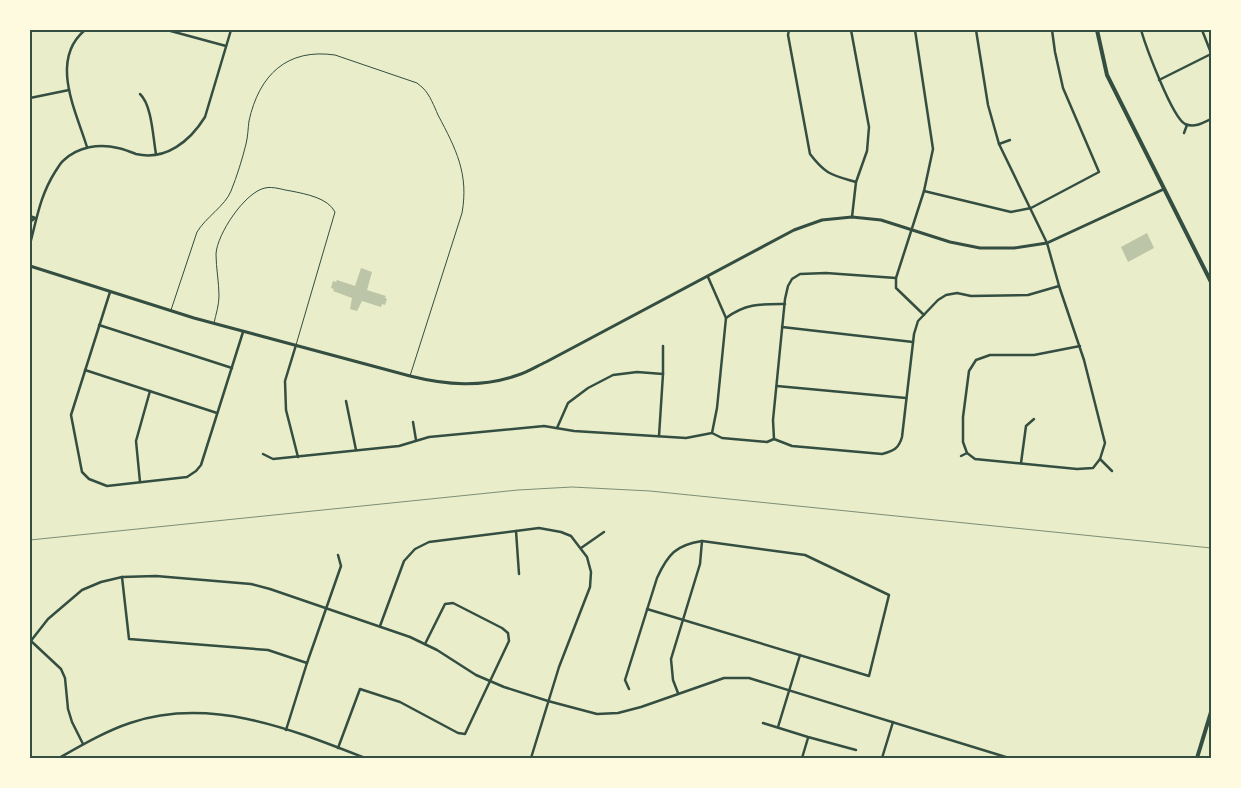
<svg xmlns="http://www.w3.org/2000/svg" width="1241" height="788" viewBox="0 0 1241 788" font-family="'DejaVu Sans',sans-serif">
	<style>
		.building { fill: #bcc5a7 }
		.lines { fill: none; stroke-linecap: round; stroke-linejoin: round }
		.service { stroke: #344e41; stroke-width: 1 }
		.minor { stroke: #344e41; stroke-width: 2.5 }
		.tertiary { stroke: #344e41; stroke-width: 3 }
		.secondary { stroke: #344e41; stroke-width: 4 }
		.rail { stroke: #7c8e77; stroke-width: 1 }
		.neatline { fill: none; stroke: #344e41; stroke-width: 2 }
	</style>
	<rect width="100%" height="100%" fill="#e9edc9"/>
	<g class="building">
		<polygon points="1147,233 1154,248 1128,262 1121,247"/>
		<polygon points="361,268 372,272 367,290 386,296 385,298 387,299 385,305 382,304 381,307 362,301 357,311 350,309 352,298 333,291 334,289 331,288 333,281 336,282 337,280 355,286"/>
	</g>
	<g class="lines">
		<g class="service">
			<path d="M171,310L197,232C206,217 225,206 231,191C237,176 242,160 246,144C248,136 248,128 249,121C259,75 287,48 335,55L417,83L423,88C430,95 434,106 438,115C456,149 469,174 462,213L410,376"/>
			<path d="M214,323C216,314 219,305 219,296C219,282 216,268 216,254C217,234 245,192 265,188C273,186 283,190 291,191C306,194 328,198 335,212L296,345"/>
		</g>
		<g class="minor">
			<path d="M85,30C49,60 76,111 87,147"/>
			<polyline points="167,30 226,46"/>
			<path d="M789,30L788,35L810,154C826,175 832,175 856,182"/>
			<polyline points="851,30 869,127 867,151 856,182 852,217"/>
			<polyline points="915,30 933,149 924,191 896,278 896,288 924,315"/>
			<polyline points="976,30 988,105 999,144 1047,243 1058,282 1059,286 1084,360 1105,443 1100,459 1093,468 1077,469 975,459 967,453 963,442 963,417 969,371 976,360 990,355 1034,355 1080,346"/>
			<path d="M1141,30C1146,47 1172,117 1185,124C1194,128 1203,123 1211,119"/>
			<polyline points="1202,30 1211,53"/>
			<polyline points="1159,80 1211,54"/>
			<path d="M140,94C152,105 153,138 156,154"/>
			<polyline points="30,98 69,90"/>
			<polyline points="1184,133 1187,125"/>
			<polyline points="999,144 1010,140"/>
			<polyline points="924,191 1011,212 1031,208 1099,172 1063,88 1055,52 1052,30"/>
			<polyline points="30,216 35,218"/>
			<polyline points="30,222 35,218"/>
			<path d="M30,244C37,218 40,196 55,172C58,168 60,163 64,160C78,147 99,143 118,148C124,149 130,152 136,154C166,161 190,141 205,117L231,30"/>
			<path d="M896,278L826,273L800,274L792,279L788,286L785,299L773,420L774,439L792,446L882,454C894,451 899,448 902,437L914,334L918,321L938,300L946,295L957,293L971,296L1028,295L1059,286"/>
			<polyline points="110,292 71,415 82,472 89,479 107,486 187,477 196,471 201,465 243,332"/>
			<path d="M726,318C746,303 761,304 785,304"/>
			<polyline points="99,325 232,368"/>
			<polyline points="782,327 913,342"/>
			<polyline points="296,345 285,381 286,410 298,457"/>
			<polyline points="85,370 217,413"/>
			<polyline points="777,386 906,398"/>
			<polyline points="346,401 356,450"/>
			<polyline points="413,422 416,440"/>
			<polyline points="557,428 568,403 588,388 613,375 637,372 663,374"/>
			<polyline points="712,433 722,438 767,442 774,439"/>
			<polyline points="659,436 663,374 663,346"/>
			<polyline points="263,454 273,459 399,446 429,437 544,426 574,431 686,438 712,433 717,408 726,318 708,277"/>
			<polyline points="961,456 967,453"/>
			<polyline points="1100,459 1112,471"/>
			<polyline points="1021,463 1026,426 1034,419"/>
			<polyline points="140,482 136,441 150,391"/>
			<polyline points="516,531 519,574"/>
			<polyline points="581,548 604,532"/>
			<polyline points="122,577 129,639 268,650 307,663"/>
			<polyline points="380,626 404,561 415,549 429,542 539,528 561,532 571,536 587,557 591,572 590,587 559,667 531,758"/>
			<polyline points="31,641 61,669 65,678 68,709 72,722 83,744"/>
			<polyline points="30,642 48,619 82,590 101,582 122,577 156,576 251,584 270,589 410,637 437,650 476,675 504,687 548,701 597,714 618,713 641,707 724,678 749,678 1009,758"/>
			<path d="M629,689L625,680L657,578C668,554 676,545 702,541L805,555L889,595L869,676L647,609"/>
			<polyline points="678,693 673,680 671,659 700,564 702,541"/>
			<polyline points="763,723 808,737 856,750"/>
			<polyline points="778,727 800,655"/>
			<polyline points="286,730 307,663 341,566 338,555"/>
			<polyline points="338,748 360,689 400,702 458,733 465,734 509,641 508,633 502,628 453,603 445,604 425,644"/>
			<path d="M59,758C82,745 106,731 130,723C210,696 291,729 365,758"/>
			<polyline points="802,758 808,738"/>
			<polyline points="882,758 893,722"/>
		</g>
		<path class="tertiary" d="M30,266L194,318L410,376C446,385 482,388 518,375C528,372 537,366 546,362L794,230L822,220L852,217L881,220L950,242L980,248H1014L1047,243L1164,189"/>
		<g class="secondary">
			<polyline points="1097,30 1107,75 1211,282"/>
			<polyline points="1197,758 1211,712"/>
		</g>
		<polyline class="rail" points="30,540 518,490 572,487 650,491 1211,548"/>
	</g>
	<rect width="1241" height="788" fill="none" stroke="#fefae0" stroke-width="62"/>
	<rect x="31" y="31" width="1179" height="726" class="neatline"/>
</svg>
